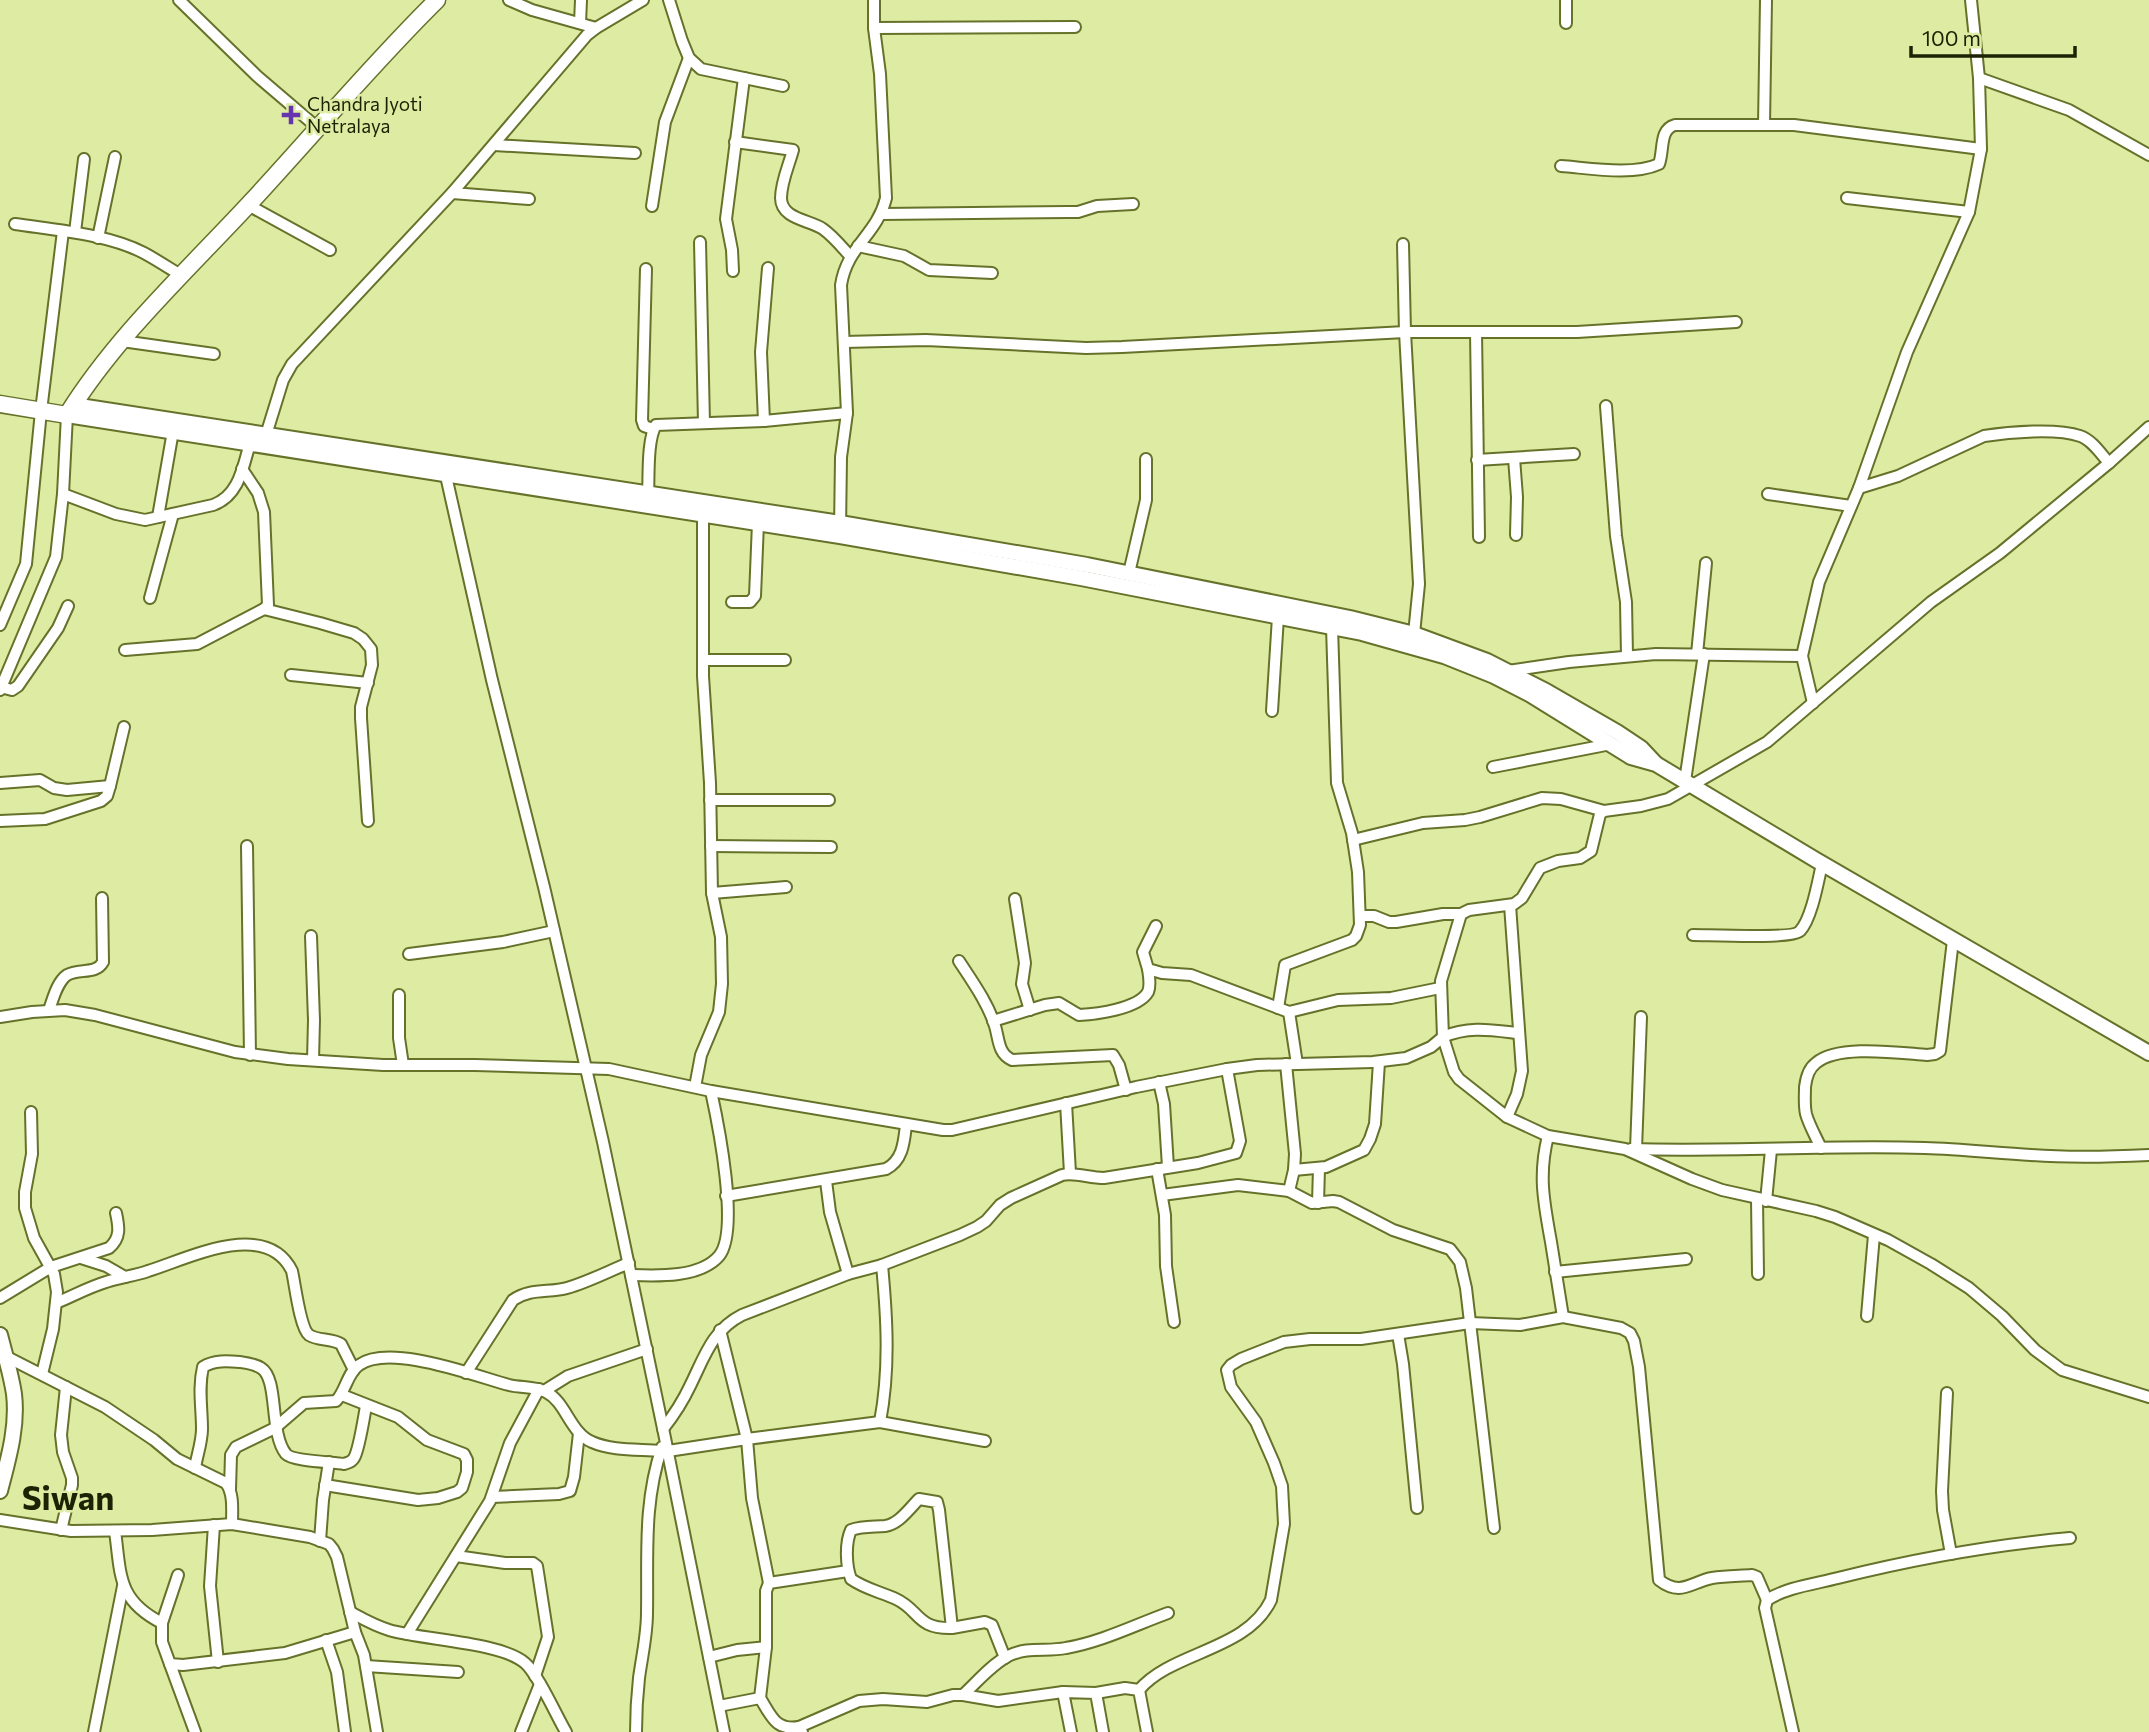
<svg xmlns="http://www.w3.org/2000/svg" width="2149" height="1732" viewBox="0 0 2149 1732" font-family="Commissioner,sans-serif">
	<style>
		.lines { fill: none; stroke-linecap: round; stroke-linejoin: round }
		.minor-casing { stroke: #66712a; stroke-width: 14 }
		.major-casing { stroke: #66712a; stroke-width: 18 }
		.highway-casing { stroke: #66712a; stroke-width: 19 }
		.minor { stroke: #fff; stroke-width: 10 }
		.major { stroke: #fff; stroke-width: 14 }
		.highway { stroke: #fff; stroke-width: 16 }
		.poi-dot { fill: #6635ad; stroke: #ddeca2; stroke-width: 2.5 }
		.labels { text-anchor: middle; stroke-width: 5; stroke-linejoin: round; paint-order: stroke }
		.poi-label { font-size: 19px; fill: #1d2204; stroke: #ddeca2; text-anchor: start }
		.town-label { font-size: 33px; font-weight: bold; fill: #1d2204; stroke: #ddeca2 }
	</style>
	<rect width="100%" height="100%" fill="#ddeca2"/>
	<g class="lines">
		<g class="minor-casing">
			<g id="minor">
				<polyline points="179,0 257,76 319,129"/>
				<polyline points="509,0 532,10 596,28"/>
				<polyline points="669,0 682,41 689,58 701,69 783,86"/>
				<polyline points="1566,0 1566,23"/>
				<polyline points="580,23 581,0"/>
				<polyline points="874,28 1075,27"/>
				<polyline points="1979,78 2069,110 2149,155"/>
				<polyline points="1764,125 1766,0"/>
				<path d="M735,142L793,150C789,165 781,182 781,198C781,219 810,220 823,229C833,236 841,246 850,256"/>
				<polyline points="494,145 635,153"/>
				<path d="M1561,166C1589,168 1633,176 1659,164C1664,151 1659,129 1675,125H1794L1981,149"/>
				<polyline points="452,193 529,199"/>
				<polyline points="1847,198 1969,212"/>
				<polyline points="248,205 330,250"/>
				<polyline points="652,206 665,122 689,58"/>
				<polyline points="882,214 1068,212 1078,212 1097,206 1133,204"/>
				<path d="M15,224C55,230 107,234 144,253C157,260 169,268 182,276"/>
				<polyline points="75,232 84,159"/>
				<polyline points="98,238 115,157"/>
				<polyline points="700,242 704,423"/>
				<polyline points="1403,244 1405,332 1419,584 1414,634"/>
				<polyline points="858,246 904,256 929,270 992,273"/>
				<polyline points="646,269 642,420 644,426 653,429"/>
				<polyline points="733,271 732,250 726,219 744,78"/>
				<polyline points="1476,332 1479,537"/>
				<polyline points="122,341 214,354"/>
				<polyline points="844,342 926,340 1086,348 1122,347 1405,332 1577,332 1736,322"/>
				<polyline points="1606,406 1616,536 1626,602 1627,656"/>
				<polyline points="764,421 761,352 768,268"/>
				<polyline points="266,435 283,380 292,364 452,193 587,35 596,28 643,0"/>
				<polyline points="1514,458 1517,497 1516,535"/>
				<polyline points="1477,460 1574,454"/>
				<polyline points="444,467 492,680 544,887 603,1142 665,1438 724,1732"/>
				<path d="M1859,488L1898,476L1984,436C2009,432 2057,428 2080,436C2092,440 2101,454 2109,463"/>
				<path d="M63,494L116,514L145,520L213,505C239,496 243,467 250,443"/>
				<polyline points="1768,494 1851,506"/>
				<path d="M648,495C649,477 647,439 656,425L764,421L847,413"/>
				<polyline points="158,517 173,431"/>
				<path d="M840,530L841,457L847,413L841,285C847,246 877,235 886,198L880,74L874,28V0"/>
				<polyline points="1129,573 1146,500 1146,459"/>
				<polyline points="150,598 173,514"/>
				<polyline points="732,602 750,602 755,596 758,523"/>
				<polyline points="264,609 320,623 354,633 363,639 371,649 372,665 361,707 361,718 368,821"/>
				<polyline points="0,625 26,564 41,411 63,231"/>
				<polyline points="125,650 197,644 264,609 268,605 264,512 258,493 242,469"/>
				<polyline points="1697,654 1706,563"/>
				<polyline points="703,660 785,660"/>
				<polyline points="1508,671 1569,662 1656,654 1802,656"/>
				<polyline points="291,675 368,683"/>
				<polyline points="1,687 12,690 18,686 58,628 68,606"/>
				<polyline points="0,690 56,557 63,494 67,415"/>
				<polyline points="1813,703 1802,656 1819,582 1859,488 1907,352 1969,212 1981,149 1979,78 1971,0"/>
				<polyline points="1272,711 1278,617"/>
				<polyline points="1493,767 1611,744"/>
				<polyline points="1685,781 1704,654"/>
				<polyline points="0,783 40,780 54,788 67,790 110,786"/>
				<polyline points="710,800 829,800"/>
				<polyline points="0,821 45,819 101,801 107,796 110,786 124,727"/>
				<polyline points="1353,840 1423,823 1465,820 1480,817 1542,798 1561,799 1604,811"/>
				<polyline points="247,846 250,1055"/>
				<polyline points="711,846 831,847"/>
				<polyline points="712,893 786,887"/>
				<polyline points="1015,899 1025,963 1022,984 1030,1010"/>
				<path d="M1461,914L1441,981L1443,1037C1468,1026 1491,1030 1517,1033"/>
				<polyline points="1360,916 1374,916 1389,922 1396,922 1443,914 1461,914 1469,910 1514,904 1522,898 1540,868 1558,861 1580,858 1591,851 1600,814 1604,811 1641,806 1668,799 1767,742 1931,602 2000,553 2109,463 2149,427"/>
				<polyline points="1156,926 1143,952 1148,969 1162,973 1191,975 1289,1012 1338,1000 1391,998 1440,988"/>
				<path d="M1693,935C1710,935 1793,939 1800,931C1812,918 1818,881 1822,864"/>
				<polyline points="311,936 314,1020 313,1060"/>
				<polyline points="409,954 503,942 554,931"/>
				<path d="M959,961C972,981 988,1003 995,1026C999,1039 998,1054 1012,1060L1113,1055L1119,1065L1126,1090"/>
				<polyline points="399,995 399,1038 403,1065"/>
				<polyline points="1278,1008 1285,965 1352,940 1356,936 1360,925 1358,872 1352,833 1337,783 1332,627"/>
				<path d="M49,1010C53,999 57,982 67,975C79,968 96,975 103,962L102,898"/>
				<polyline points="1289,1012 1297,1064"/>
				<polyline points="0,1017 32,1012 65,1010 95,1015 235,1052 288,1059 383,1065 475,1065 609,1069 711,1091 943,1130 952,1130 1136,1087 1227,1069 1257,1065 1373,1062 1406,1058 1431,1047 1443,1037 1454,1072 1459,1079 1507,1117 1548,1136 1625,1149 1692,1179 1722,1190 1816,1211 1835,1217 1888,1240 1931,1264 1969,1288 2002,1316 2035,1350 2062,1370 2149,1397"/>
				<path d="M993,1021L1045,1005L1059,1003L1079,1015C1097,1014 1138,1009 1148,992C1151,985 1149,976 1148,969"/>
				<polyline points="1286,1064 1295,1154 1294,1170 1289,1191"/>
				<polyline points="1159,1082 1164,1104 1168,1167"/>
				<polyline points="695,1087 701,1055 719,1012 722,984 721,937 712,893 710,783 703,676 703,515"/>
				<polyline points="1066,1103 1070,1173"/>
				<polyline points="31,1112 32,1154 25,1192 25,1208 34,1238 54,1274 57,1292 53,1329 42,1374"/>
				<polyline points="1507,1117 1517,1094 1522,1071 1510,905"/>
				<path d="M1548,1136C1538,1175 1544,1203 1551,1242C1555,1267 1559,1292 1563,1317"/>
				<path d="M1821,1148C1816,1137 1809,1125 1806,1114C1804,1105 1805,1096 1805,1087C1806,1078 1808,1069 1816,1063C1838,1044 1899,1053 1927,1055L1935,1054L1940,1051L1953,940"/>
				<path d="M1631,1149C1729,1152 1827,1145 1925,1148C1960,1149 1996,1153 2031,1155C2070,1158 2110,1157 2149,1155"/>
				<polyline points="1636,1149 1641,1017"/>
				<polyline points="1157,1169 1165,1215 1166,1266 1174,1322"/>
				<polyline points="1294,1170 1326,1167 1364,1150 1370,1139 1375,1124 1379,1062"/>
				<polyline points="826,1181 830,1212 848,1274"/>
				<polyline points="1162,1195 1238,1185 1289,1191 1312,1203 1333,1201 1339,1202 1393,1230 1450,1249 1460,1262 1466,1288 1494,1528"/>
				<path d="M726,1196L886,1169C903,1160 904,1142 906,1125"/>
				<polyline points="1757,1199 1758,1274"/>
				<polyline points="1766,1201 1771,1150"/>
				<polyline points="1318,1203 1319,1168"/>
				<polyline points="81,1258 106,1266 125,1277"/>
				<polyline points="1555,1272 1686,1259"/>
				<path d="M631,1275C657,1276 700,1278 719,1256C740,1231 718,1123 711,1091"/>
				<path d="M0,1298L51,1267L109,1248C121,1238 119,1227 116,1213"/>
				<path d="M56,1303C73,1296 89,1287 106,1282C120,1277 135,1276 148,1271C187,1259 266,1218 292,1271C295,1284 300,1328 309,1335C318,1341 331,1338 341,1344L354,1370"/>
				<polyline points="1867,1316 1874,1235"/>
				<polyline points="720,1330 747,1439 752,1498 769,1583"/>
				<polyline points="1398,1334 1403,1364 1417,1508"/>
				<path d="M5,1356L105,1407L154,1440L177,1459L226,1483C234,1494 232,1510 232,1524"/>
				<path d="M466,1373L513,1300C530,1288 549,1293 567,1288C588,1282 609,1271 629,1263"/>
				<polyline points="544,1391 568,1376 647,1349"/>
				<polyline points="1947,1393 1942,1491 1943,1510 1951,1554"/>
				<path d="M880,1422C890,1369 887,1318 882,1265"/>
				<path d="M663,1429C674,1415 683,1401 690,1386C704,1358 712,1330 742,1315L848,1274L882,1265L960,1235L977,1227L986,1221L1000,1205L1011,1198L1062,1175C1075,1172 1089,1178 1104,1178L1198,1163L1236,1153L1240,1141L1227,1069"/>
				<polyline points="668,1451 747,1439 880,1422 985,1441"/>
				<path d="M195,1468C197,1455 202,1442 202,1429C202,1408 198,1388 203,1367C214,1360 227,1361 240,1362C247,1363 255,1364 261,1368C279,1379 269,1433 286,1454C292,1461 333,1462 344,1464C349,1462 351,1463 354,1458C359,1450 364,1417 366,1406"/>
				<polyline points="325,1485 418,1500 438,1498 457,1492 462,1488 467,1472 467,1460 464,1454 427,1440 398,1417 342,1395"/>
				<path d="M230,1489L231,1455L236,1447L275,1428L304,1403L336,1401C346,1391 347,1373 359,1365C390,1343 475,1376 509,1385C521,1388 535,1386 546,1392C566,1402 570,1433 592,1442C612,1451 639,1449 661,1451"/>
				<polyline points="492,1497 559,1494 570,1491 574,1477 579,1433"/>
				<polyline points="0,1520 71,1531 152,1530 232,1524 310,1537 329,1544 333,1549 337,1557 355,1632 364,1655 377,1732"/>
				<polyline points="214,1525 210,1586 218,1662"/>
				<polyline points="61,1530 72,1485 72,1478 63,1452 61,1435 66,1387"/>
				<path d="M115,1531C121,1575 117,1600 162,1623L178,1575"/>
				<polyline points="320,1541 323,1500 329,1462"/>
				<polyline points="456,1556 505,1563 533,1563 537,1566 548,1637 535,1676"/>
				<path d="M350,1612C363,1619 375,1626 389,1630C422,1640 501,1642 525,1663C538,1674 556,1715 566,1732"/>
				<polyline points="162,1623 162,1642 170,1664 183,1665 285,1653 355,1632"/>
				<path d="M952,1628C916,1629 920,1610 896,1599C881,1592 865,1589 851,1579C846,1566 845,1543 851,1530C862,1526 873,1527 885,1526C899,1524 909,1509 919,1499L937,1502L939,1510L952,1628L985,1622L992,1625L1005,1658"/>
				<polyline points="407,1634 490,1501 510,1443 539,1389"/>
				<polyline points="326,1640 337,1672 345,1732"/>
				<polyline points="709,1657 737,1650 766,1647"/>
				<polyline points="170,1664 195,1732"/>
				<polyline points="366,1666 458,1672"/>
				<path d="M1139,1690C1172,1651 1247,1651 1271,1600L1284,1524L1282,1486L1274,1463L1256,1422L1231,1387L1227,1370L1231,1365L1241,1359L1284,1342L1310,1339H1361L1470,1323L1520,1325L1563,1317L1621,1328L1630,1333L1634,1341L1639,1367L1659,1580C1681,1597 1691,1582 1712,1578C1726,1576 1739,1576 1752,1575L1757,1577L1767,1600"/>
				<polyline points="1096,1693 1125,1688 1139,1690 1147,1732"/>
				<path d="M963,1695C977,1682 991,1665 1008,1656C1029,1646 1046,1652 1066,1648C1101,1642 1135,1625 1168,1613"/>
				<path d="M760,1698C771,1715 775,1731 799,1727"/>
				<polyline points="719,1706 760,1698 766,1647 766,1591 769,1583 848,1571"/>
				<polyline points="94,1732 123,1586"/>
				<polyline points="521,1732 540,1684"/>
				<path d="M636,1732C636,1714 637,1696 639,1678C642,1656 647,1635 647,1613C648,1556 643,1503 662,1447"/>
				<polyline points="802,1732 799,1727 859,1701 883,1699 927,1702 953,1695 963,1695 998,1701 1063,1692"/>
				<polyline points="1071,1732 1063,1692 1096,1693 1103,1732"/>
				<path d="M1793,1732L1765,1608L1767,1600C1787,1587 1815,1584 1838,1578C1914,1559 1992,1545 2070,1538"/>
			</g>
		</g>
		<g class="major-casing">
			<g id="major">
				<polyline points="73,405 840,523 1087,565 1350,618 1414,634 1487,661 1546,691 1617,732 1641,748 1655,763"/>
				<polyline points="67,415 840,536 1081,578 1362,633 1444,656 1494,676 1531,695 1631,757 1656,764 1816,860 2149,1053"/>
				<path d="M0,1335C5,1355 11,1374 14,1394C18,1427 8,1460 0,1491"/>
			</g>
		</g>
		<g class="highway-casing">
			<path id="highway" d="M0,404L67,415C116,336 187,271 250,203C313,135 372,64 437,0"/>
		</g>
		<use href="#minor" class="minor"/>
		<use href="#major" class="major"/>
		<use href="#highway" class="highway"/>
	</g>
	<path class="poi-dot" d="M287.5 104.5h7v7h7v7h-7v7h-7v-7h-7v-7h7z"/>
	<g class="labels">
		<g class="poi-label">
			<text x="307" y="111">Chandra Jyoti<tspan x="307" dy="22">Netralaya</tspan></text>
		</g>
		<g class="town-label">
			<text x="68" y="1510">Siwan</text>
		</g>
	</g>
	<path d="M1911 46v10h164v-10" fill="none" stroke="#1d2204" stroke-width="3.5"/>
	<text x="1922" y="46" font-size="21" fill="#1d2204" stroke="#ddeca2" stroke-width="5" paint-order="stroke">100 m</text>
</svg>
